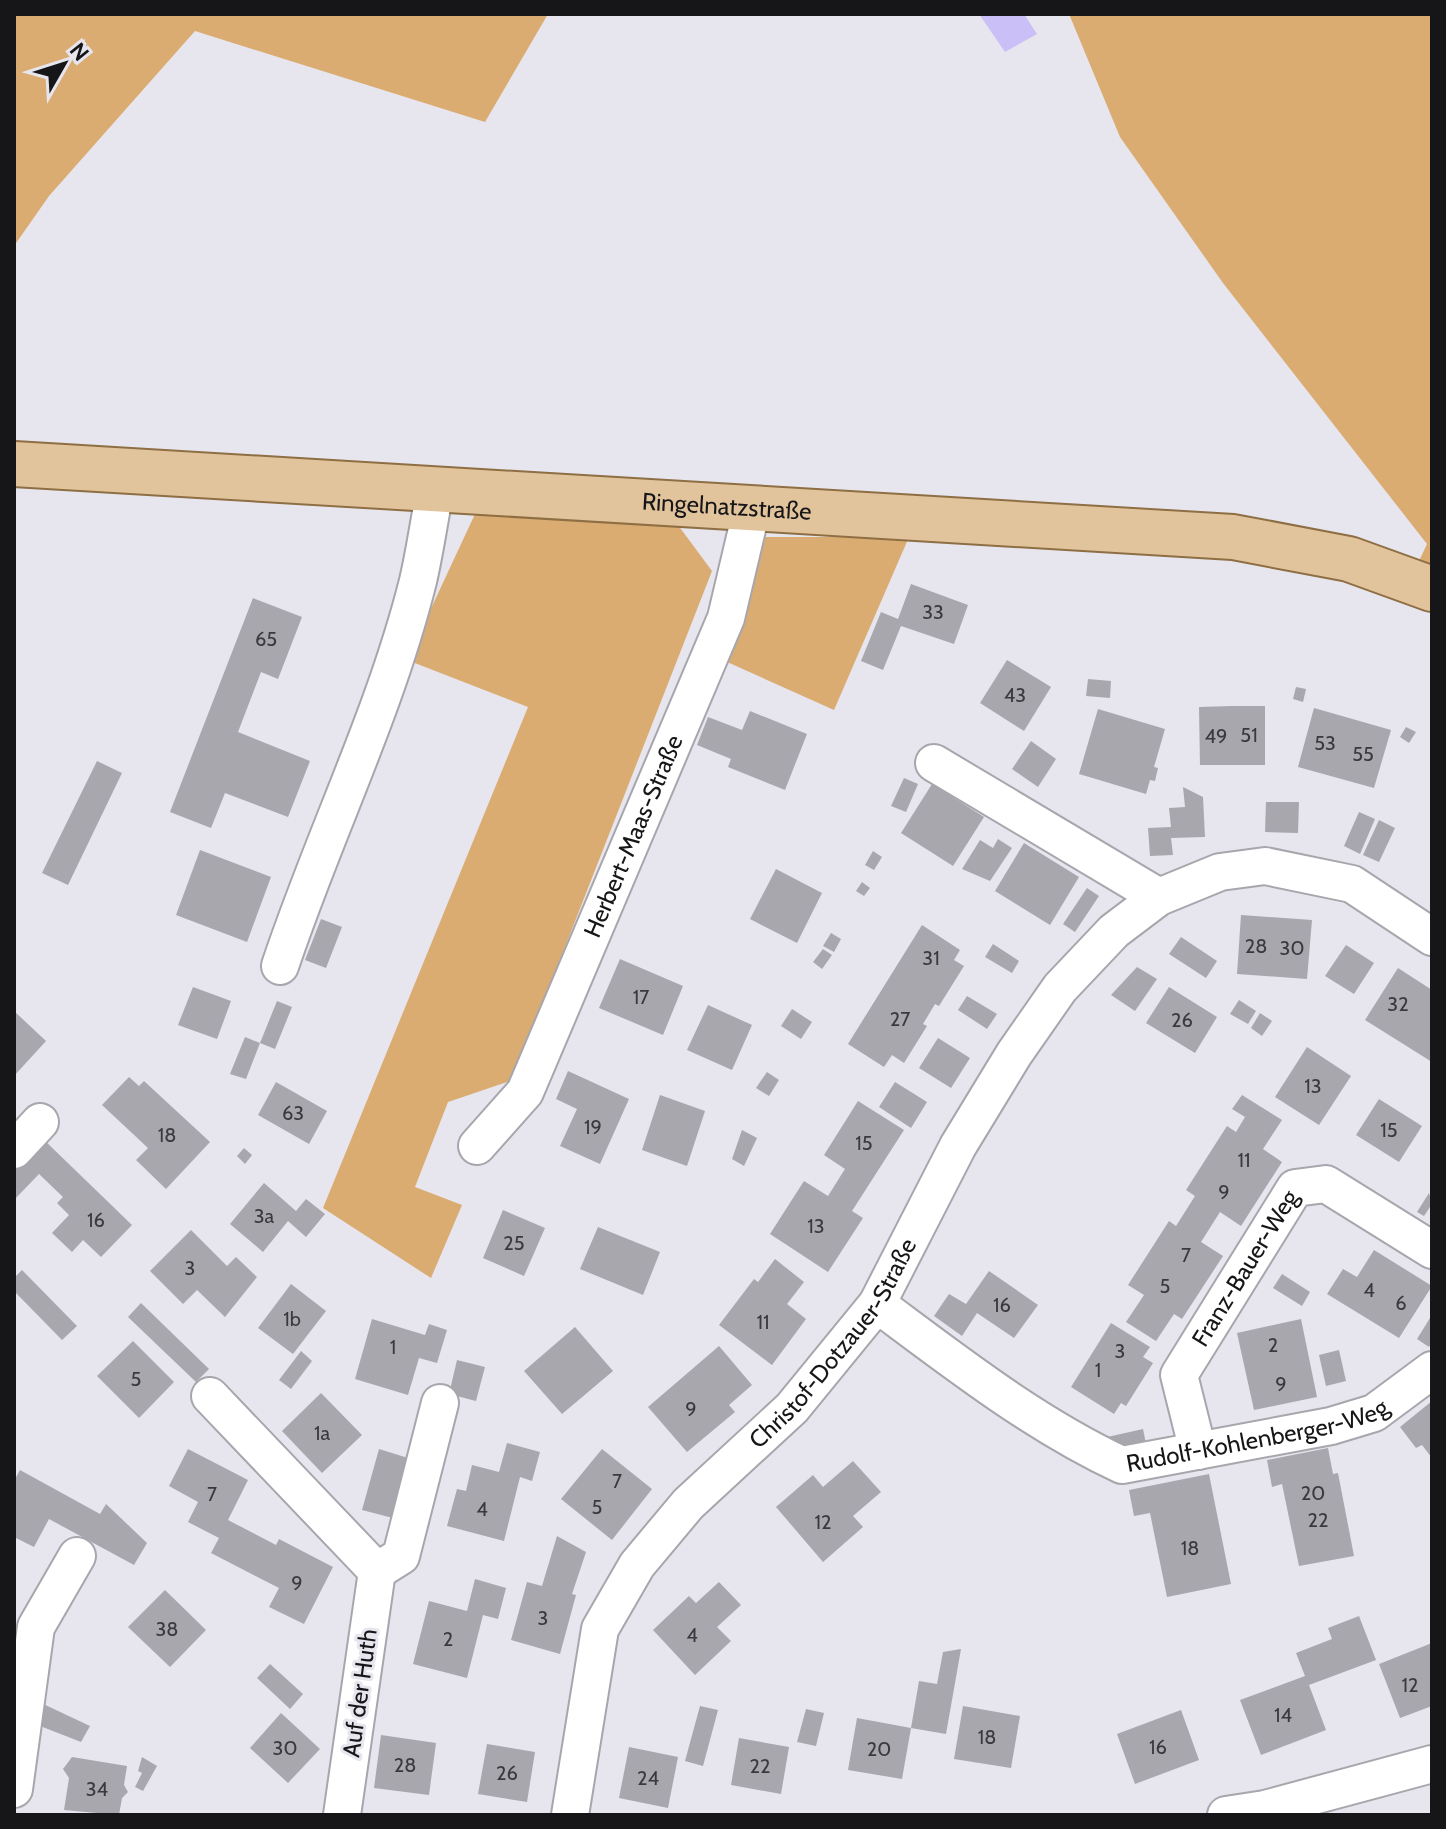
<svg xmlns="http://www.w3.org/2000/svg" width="1446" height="1829" viewBox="0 0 1446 1829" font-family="Cabin,sans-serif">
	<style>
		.green { fill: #daac71 }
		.water { fill: #cac0f7 }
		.building { fill: #a8a7ae }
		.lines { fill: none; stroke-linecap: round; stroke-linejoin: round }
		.minor-casing { stroke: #a7a6ad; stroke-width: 40 }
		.major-casing { stroke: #8e6e43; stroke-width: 48 }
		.minor { stroke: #fff; stroke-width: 36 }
		.major { stroke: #e2c49c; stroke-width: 44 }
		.labels { text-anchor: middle; stroke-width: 6; stroke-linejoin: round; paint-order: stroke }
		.number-label { font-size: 20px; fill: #3a3a3e }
		.street-label { font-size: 24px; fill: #161618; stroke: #e7e5ed }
	</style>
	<rect width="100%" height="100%" fill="#e7e5ed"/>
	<g class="green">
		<polygon points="14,14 548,14 485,122 195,31 49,196 14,246"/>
		<polygon points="1069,14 1432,14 1432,585 1413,574 1427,544 1223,283 1120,137"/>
		<polygon points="475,514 675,521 712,571 513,1080 448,1102 415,1187 462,1205 431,1278 323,1208 528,707 407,660"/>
		<polygon points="761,537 909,537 834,710 716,657"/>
	</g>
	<polygon class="water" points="979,14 1024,14 1037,34 1005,52"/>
	<g class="building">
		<polygon points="911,584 968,605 954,644 901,626 883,670 861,661 881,612 898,619"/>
		<polygon points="253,598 302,617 278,679 261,672 238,732 310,761 288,817 225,793 211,828 170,812"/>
		<polygon points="1007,660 1051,687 1024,731 980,703"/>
		<polygon points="1088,679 1111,681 1110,698 1086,696"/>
		<polygon points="1296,687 1306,689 1303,702 1293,699"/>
		<polygon points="1232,706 1265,706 1265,765 1200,765 1199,707"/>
		<polygon points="1314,708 1391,730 1374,788 1298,767"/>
		<polygon points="1098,709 1165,729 1154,767 1158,768 1155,781 1150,780 1146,794 1079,774"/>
		<polygon points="750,711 807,734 785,790 728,767 731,759 697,745 708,717 742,730"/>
		<polygon points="1406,727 1416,732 1409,743 1400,737"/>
		<polygon points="1031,741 1056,759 1038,787 1012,769"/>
		<polygon points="97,761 122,773 68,885 42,873"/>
		<polygon points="904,778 918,784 906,812 891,806"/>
		<polygon points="932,784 984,817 953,866 901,833"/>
		<polygon points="1183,787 1203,797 1205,837 1171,838 1173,855 1150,856 1148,828 1171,827 1169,808 1185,807"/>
		<polygon points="1266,802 1299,802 1298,833 1265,832"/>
		<polygon points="1359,812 1375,819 1360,854 1344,846"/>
		<polygon points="1379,820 1395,828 1379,862 1363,855"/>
		<polygon points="998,839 1012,848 990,881 962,869 980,840 993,848"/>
		<polygon points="1024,843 1079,877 1050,925 995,891"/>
		<polygon points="200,850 271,877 247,942 176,915"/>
		<polygon points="873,851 882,857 874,870 865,865"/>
		<polygon points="776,869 822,893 797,943 750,919"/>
		<polygon points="862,882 870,888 864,896 856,891"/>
		<polygon points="1087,888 1099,896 1075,932 1063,924"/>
		<polygon points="1241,915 1312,920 1307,979 1237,974"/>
		<polygon points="321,919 342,927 326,968 305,960"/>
		<polygon points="922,925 960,950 954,960 964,966 939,1006 935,1004 923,1024 927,1026 904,1063 892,1055 884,1067 848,1044"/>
		<polygon points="831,933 841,939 834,952 823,946"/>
		<polygon points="1181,937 1217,961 1206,978 1169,954"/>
		<polygon points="993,944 1019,961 1012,973 985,957"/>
		<polygon points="1346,945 1374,963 1354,994 1325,976"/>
		<polygon points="823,949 832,955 822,969 813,962"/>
		<polygon points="620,959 683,986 663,1035 599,1008"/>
		<polygon points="1137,967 1157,979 1135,1011 1111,995"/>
		<polygon points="1398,968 1432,990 1432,1062 1365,1020"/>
		<polygon points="193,987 231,1001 217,1039 178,1025"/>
		<polygon points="1169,987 1217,1017 1195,1053 1146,1023"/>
		<polygon points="967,996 997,1014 987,1029 958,1010"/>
		<polygon points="1239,1000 1256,1011 1248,1024 1230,1014"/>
		<polygon points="277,1001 292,1007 275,1049 260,1043"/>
		<polygon points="708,1005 752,1025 732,1070 687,1050"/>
		<polygon points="792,1009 812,1022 801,1039 781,1026"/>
		<polygon points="14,1011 46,1041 14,1076"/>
		<polygon points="1260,1013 1272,1021 1262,1036 1251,1028"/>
		<polygon points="245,1037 260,1043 246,1079 230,1074"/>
		<polygon points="938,1038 970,1058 951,1088 919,1068"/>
		<polygon points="1307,1047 1351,1076 1319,1125 1275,1097"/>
		<polygon points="568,1071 629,1099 600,1164 560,1146 577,1109 556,1099"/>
		<polygon points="767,1072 779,1080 769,1096 756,1088"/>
		<polygon points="129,1077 139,1086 144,1081 210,1142 166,1189 136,1160 148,1148 102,1105"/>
		<polygon points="276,1082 327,1111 309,1144 258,1115"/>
		<polygon points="895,1082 927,1102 911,1128 879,1107"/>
		<polygon points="660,1095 705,1111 687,1166 642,1150"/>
		<polygon points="1242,1095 1282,1120 1263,1149 1282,1162 1241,1226 1220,1212 1201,1242 1223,1256 1182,1319 1174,1314 1156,1341 1126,1322 1144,1295 1128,1285 1169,1221 1176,1226 1195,1196 1186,1190 1227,1126 1236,1132 1245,1117 1232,1109"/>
		<polygon points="1379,1099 1422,1126 1399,1162 1356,1135"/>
		<polygon points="858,1101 904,1130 852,1211 863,1218 828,1272 770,1234 804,1181 828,1196 845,1169 824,1155"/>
		<polygon points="742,1130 757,1138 744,1166 732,1159"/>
		<polygon points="42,1138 132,1225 101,1257 83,1240 72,1252 52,1233 69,1215 57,1203 63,1197 39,1174 14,1200 14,1167"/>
		<polygon points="244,1148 252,1155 245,1164 237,1156"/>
		<polygon points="264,1183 296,1211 306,1199 325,1214 306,1237 288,1221 263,1252 230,1224"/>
		<polygon points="1429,1193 1432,1204 1424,1216 1417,1212"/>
		<polygon points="503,1210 545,1228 524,1276 483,1258"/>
		<polygon points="598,1227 660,1252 643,1295 580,1269"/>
		<polygon points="191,1230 227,1266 236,1257 257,1277 225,1317 197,1290 183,1304 150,1271"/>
		<polygon points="1374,1250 1432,1286 1399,1338 1327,1294 1343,1269 1357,1277"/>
		<polygon points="775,1259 804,1282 787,1304 806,1319 772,1365 719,1325 754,1279 758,1282"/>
		<polygon points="22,1270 77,1326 62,1340 14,1291 14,1278"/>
		<polygon points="989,1271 1038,1305 1014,1338 977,1313 962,1336 934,1316 949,1294 966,1304"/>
		<polygon points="1282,1274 1310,1292 1302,1306 1273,1288"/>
		<polygon points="291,1284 326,1311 293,1354 258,1328"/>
		<polygon points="141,1303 209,1369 196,1382 128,1317"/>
		<polygon points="1430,1318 1432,1342 1429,1347 1417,1339"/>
		<polygon points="372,1319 425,1335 429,1324 447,1330 437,1363 419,1358 408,1395 355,1379"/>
		<polygon points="1301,1319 1317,1397 1254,1410 1237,1333"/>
		<polygon points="1111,1323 1150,1347 1143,1357 1153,1363 1126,1406 1121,1403 1114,1414 1071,1387"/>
		<polygon points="575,1327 613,1371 562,1414 524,1371"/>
		<polygon points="133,1341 174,1382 139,1418 97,1376"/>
		<polygon points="719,1346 752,1385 729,1405 735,1412 687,1452 648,1407"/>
		<polygon points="1339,1350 1346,1381 1326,1386 1319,1355"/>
		<polygon points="301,1351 312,1361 291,1389 279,1380"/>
		<polygon points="457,1360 485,1367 476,1401 449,1394"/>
		<polygon points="321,1393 362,1435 322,1473 282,1431"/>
		<polygon points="1432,1401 1432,1458 1422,1445 1416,1448 1400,1427"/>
		<polygon points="1143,1429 1146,1444 1116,1449 1103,1438"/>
		<polygon points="507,1443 540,1452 532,1481 520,1477 504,1541 447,1526 457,1489 466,1491 472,1465 499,1472"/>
		<polygon points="1328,1448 1333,1474 1338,1473 1354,1556 1299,1566 1282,1484 1272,1487 1267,1460"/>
		<polygon points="188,1449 248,1480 228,1520 276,1545 279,1539 333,1567 304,1624 269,1607 279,1588 211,1553 219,1538 188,1522 198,1502 169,1486"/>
		<polygon points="379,1449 408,1458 393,1518 362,1510"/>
		<polygon points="602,1449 652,1489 612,1540 561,1499"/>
		<polygon points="853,1461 881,1492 853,1516 863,1527 823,1562 776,1507 813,1475 823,1487"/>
		<polygon points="20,1470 100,1514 106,1504 147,1543 134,1565 49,1519 34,1547 14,1537 14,1481"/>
		<polygon points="1209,1474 1231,1584 1167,1597 1150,1513 1134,1516 1129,1490"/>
		<polygon points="557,1536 586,1552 572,1594 576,1595 560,1654 511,1640 527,1582 542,1586"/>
		<polygon points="475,1579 506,1588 498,1619 483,1615 467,1678 413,1664 429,1601 467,1611"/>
		<polygon points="719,1582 741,1605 717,1627 731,1641 695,1675 653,1630 689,1596 696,1603"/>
		<polygon points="165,1590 206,1630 170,1667 128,1627"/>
		<polygon points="1359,1616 1376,1660 1309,1685 1326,1730 1261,1755 1240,1700 1305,1676 1296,1653 1332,1639 1328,1628"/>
		<polygon points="1432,1643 1432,1706 1400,1718 1379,1664"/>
		<polygon points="961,1649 946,1734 911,1728 919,1681 937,1684 943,1652"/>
		<polygon points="270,1664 303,1694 290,1709 257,1678"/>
		<polygon points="39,1702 90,1726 81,1742 35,1724"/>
		<polygon points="700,1706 718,1710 703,1766 685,1761"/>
		<polygon points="963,1706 1020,1716 1011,1768 954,1759"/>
		<polygon points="806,1709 824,1713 816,1746 797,1742"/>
		<polygon points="1181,1710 1199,1760 1135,1784 1117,1734"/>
		<polygon points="281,1713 320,1749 288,1783 250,1748"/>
		<polygon points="857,1718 911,1728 902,1779 848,1770"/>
		<polygon points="381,1735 436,1743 429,1795 374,1788"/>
		<polygon points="739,1738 789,1747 781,1794 731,1785"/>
		<polygon points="487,1744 535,1752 527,1802 478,1794"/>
		<polygon points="629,1747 678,1757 668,1808 619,1798"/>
		<polygon points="72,1757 127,1766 124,1785 128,1792 122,1798 119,1815 64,1810 69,1778 63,1769"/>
		<polygon points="142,1757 157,1766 143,1791 135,1787 142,1773 138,1771"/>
	</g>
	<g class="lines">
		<g class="minor-casing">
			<g id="minor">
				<polyline points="934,763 1159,897"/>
				<path d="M280,966C323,837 385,713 418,581C425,551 429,521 435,491"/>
				<path id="s1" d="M477,1146L525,1092L726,618L752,508"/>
				<polyline points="14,1150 40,1122"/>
				<path id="s2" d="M877,1304C955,1362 1034,1424 1122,1465L1331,1426L1374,1413L1432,1370"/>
				<polyline points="210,1396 377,1571 342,1815"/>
				<path id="s3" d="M1198,1451L1179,1375L1295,1188L1326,1184L1432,1250"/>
				<polyline points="377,1571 401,1556 440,1403"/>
				<polyline points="14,1789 36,1627 77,1556"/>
				<path id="s4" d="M570,1815L600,1629L637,1565L688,1504L792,1408L877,1304L958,1146L1014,1054L1060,988L1114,931L1159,897L1220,872L1265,866L1352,884L1432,937"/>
				<polyline points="1226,1815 1265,1809 1432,1764"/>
			</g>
		</g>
		<g class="major-casing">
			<g id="major">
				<path id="s5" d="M14,464L1233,537L1349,559L1432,589"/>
			</g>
		</g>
		<use href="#minor" class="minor"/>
		<use href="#major" class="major"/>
	</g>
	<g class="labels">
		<g class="number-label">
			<text x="933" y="619">33</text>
			<text x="266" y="646">65</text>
			<text x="1015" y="702">43</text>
			<text x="1249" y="742">51</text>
			<text x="1216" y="743">49</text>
			<text x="1325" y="750">53</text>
			<text x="1363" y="761">55</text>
			<text x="1256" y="953">28</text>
			<text x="1292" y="955">30</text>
			<text x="931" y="965">31</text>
			<text x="641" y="1004">17</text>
			<text x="1398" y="1011">32</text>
			<text x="900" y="1026">27</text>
			<text x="1182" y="1027">26</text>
			<text x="1313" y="1093">13</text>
			<text x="293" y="1120">63</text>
			<text x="593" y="1134">19</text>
			<text x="1389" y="1137">15</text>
			<text x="167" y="1142">18</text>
			<text x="864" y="1150">15</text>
			<text x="1244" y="1167">11</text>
			<text x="1224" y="1199">9</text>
			<text x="264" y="1223">3a</text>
			<text x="96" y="1227">16</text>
			<text x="816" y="1233">13</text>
			<text x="514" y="1250">25</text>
			<text x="1186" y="1262">7</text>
			<text x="190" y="1275">3</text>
			<text x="1165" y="1293">5</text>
			<text x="1369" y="1297">4</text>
			<text x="1401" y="1310">6</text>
			<text x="1002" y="1312">16</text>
			<text x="292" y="1326">1b</text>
			<text x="763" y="1329">11</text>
			<text x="1273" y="1352">2</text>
			<text x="393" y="1354">1</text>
			<text x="1120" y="1358">3</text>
			<text x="1098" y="1377">1</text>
			<text x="136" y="1386">5</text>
			<text x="1281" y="1391">9</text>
			<text x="691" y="1416">9</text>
			<text x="322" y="1440">1a</text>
			<text x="617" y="1488">7</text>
			<text x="1313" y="1500">20</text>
			<text x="212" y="1501">7</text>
			<text x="597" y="1514">5</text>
			<text x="482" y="1516">4</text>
			<text x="1318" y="1527">22</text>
			<text x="823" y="1529">12</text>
			<text x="1190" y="1555">18</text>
			<text x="297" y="1590">9</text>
			<text x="543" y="1625">3</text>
			<text x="167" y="1636">38</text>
			<text x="692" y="1642">4</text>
			<text x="448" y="1646">2</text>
			<text x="1410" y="1692">12</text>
			<text x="1283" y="1722">14</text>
			<text x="987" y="1744">18</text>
			<text x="1158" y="1754">16</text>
			<text x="285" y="1755">30</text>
			<text x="879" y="1756">20</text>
			<text x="405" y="1772">28</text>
			<text x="760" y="1773">22</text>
			<text x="507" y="1780">26</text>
			<text x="648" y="1785">24</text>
			<text x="97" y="1796">34</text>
		</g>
		<g class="street-label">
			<text dy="8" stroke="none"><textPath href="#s5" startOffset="714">Ringelnatzstraße</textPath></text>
			<text dy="8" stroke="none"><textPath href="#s1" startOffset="350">Herbert-Maas-Straße</textPath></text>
			<text dy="8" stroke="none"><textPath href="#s3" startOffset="204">Franz-Bauer-Weg</textPath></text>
			<text dy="8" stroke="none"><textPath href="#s4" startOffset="560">Christof-Dotzauer-Straße</textPath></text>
			<text dy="8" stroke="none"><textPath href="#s2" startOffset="432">Rudolf-Kohlenberger-Weg</textPath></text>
			<text transform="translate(360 1693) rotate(-82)" y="8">Auf der Huth</text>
		</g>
	</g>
	<rect width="1446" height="1829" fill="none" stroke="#161618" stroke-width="32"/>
	<g transform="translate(64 64) rotate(51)" stroke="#e7e5ed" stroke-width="6" paint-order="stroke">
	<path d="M0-6L14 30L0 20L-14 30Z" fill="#161618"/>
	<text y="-12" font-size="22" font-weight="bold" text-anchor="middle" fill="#161618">N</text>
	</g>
</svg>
